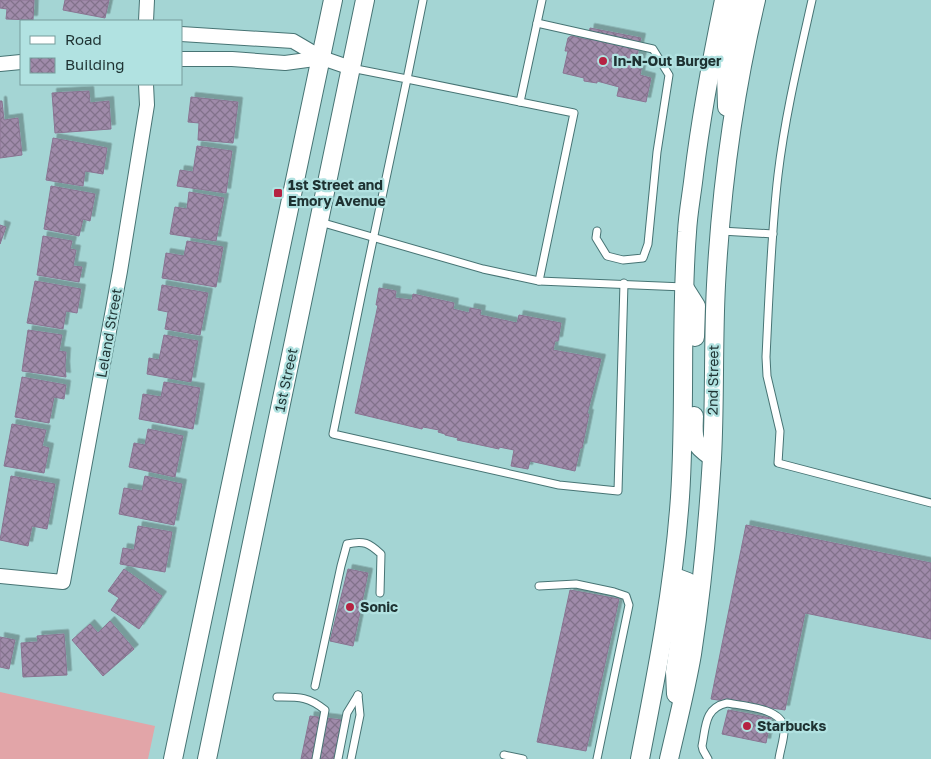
<svg xmlns="http://www.w3.org/2000/svg" width="931" height="759" viewBox="0 0 931 759" font-family="'Golos Text',sans-serif">
	<style>
		.grass { fill: #e2a5a8 }
		.building { fill: url(#building-cross-hatch); stroke: #897592; filter: url(#shadow) }
		.lines { fill: none; stroke-linecap: round; stroke-linejoin: round }
		.service-casing { stroke: #477474; stroke-width: 9 }
		.minor-casing { stroke: #477474; stroke-width: 16 }
		.tertiary-casing { stroke: #477474; stroke-width: 20 }
		.service { stroke: #fff; stroke-width: 7 }
		.minor { stroke: #fff; stroke-width: 14 }
		.tertiary { stroke: #fff; stroke-width: 18 }
		.poi-dot { fill: #b52342; stroke: #b1e2e1; stroke-width: 2 }
		.labels { text-anchor: middle; stroke-width: 4.5; stroke-linejoin: round; paint-order: stroke }
		.poi-label { font-size: 14px; font-weight: bold; fill: #1e3232; stroke: #b1e2e1; text-anchor: start }
		.street-label { font-size: 14px; fill: #1e3232; stroke: #b1e2e1 }
	</style>
	<defs>
		<pattern id="building-cross-hatch" width="8" height="8" patternUnits="userSpaceOnUse" patternTransform="scale(1.25)"><rect width="8" height="8" fill="#a08baa"/><path d="M0 0l8 8M0 8l8-8" fill="none" stroke="#82728b"/></pattern>
		<filter id="shadow"><feDropShadow dx="4.5" dy="-4.5" stdDeviation="0" flood-color="#0004"/></filter>
	</defs>
	<rect width="100%" height="100%" fill="#a4d5d4"/>
	<polygon class="grass" points="0,692 155,726 148,759 0,759"/>
	<g class="building">
		<polygon points="0,0 34,0 33,20 6,19 7,9 0,8"/>
		<polygon points="65,0 109,0 105,18 63,10"/>
		<polygon points="590,28 641,38 637,56 642,56 639,66 642,66 640,75 651,78 646,102 617,96 619,87 597,81 597,83 584,81 584,78 563,73 568,51 565,51 568,38 571,36 588,40"/>
		<polygon points="89,91 90,103 109,101 111,129 55,133 52,93"/>
		<polygon points="191,97 238,102 233,143 198,140 199,123 188,122"/>
		<polygon points="0,101 2,101 4,120 18,118 22,155 0,158"/>
		<polygon points="53,138 107,148 103,174 85,171 83,186 46,180"/>
		<polygon points="197,146 232,151 226,193 177,186 180,170 193,172"/>
		<polygon points="51,186 95,194 90,221 83,219 79,236 44,229"/>
		<polygon points="189,192 224,198 216,241 170,234 175,207 187,209"/>
		<polygon points="0,225 6,227 0,244"/>
		<polygon points="43,236 72,241 70,249 76,250 73,266 82,267 79,282 37,275"/>
		<polygon points="187,241 223,247 216,287 162,278 166,253 184,256"/>
		<polygon points="35,281 81,289 77,313 66,311 63,329 27,323"/>
		<polygon points="162,285 208,293 200,335 165,329 168,312 158,310"/>
		<polygon points="379,288 396,291 395,298 412,300 413,294 454,303 453,309 469,313 470,308 481,310 480,315 517,323 519,315 561,323 558,341 555,341 553,350 601,359 587,414 589,414 582,448 580,448 575,471 530,461 528,469 511,466 514,450 499,447 499,449 457,440 458,438 445,435 445,434 438,432 439,430 423,427 422,429 355,413 378,305 376,305"/>
		<polygon points="28,330 62,335 59,351 66,352 65,366 66,377 22,371"/>
		<polygon points="164,335 198,341 191,382 147,374 149,358 159,360"/>
		<polygon points="22,377 66,385 64,399 54,397 49,423 15,417"/>
		<polygon points="164,382 200,388 193,429 139,419 143,394 161,397"/>
		<polygon points="12,424 46,430 42,446 49,448 44,473 4,466"/>
		<polygon points="148,429 183,436 175,477 129,467 134,443 145,445"/>
		<polygon points="11,476 55,484 47,529 32,526 28,546 0,540"/>
		<polygon points="145,476 182,484 174,525 119,514 124,488 142,491"/>
		<polygon points="746,525 931,563 931,639 805,613 785,710 711,699"/>
		<polygon points="138,526 172,532 165,572 120,564 123,548 134,550"/>
		<polygon points="124,569 162,596 139,629 111,610 119,598 108,591"/>
		<polygon points="348,569 368,573 353,646 330,641"/>
		<polygon points="570,590 619,599 586,751 537,742"/>
		<polygon points="110,621 134,649 103,676 72,640 90,624 98,633"/>
		<polygon points="64,634 67,675 23,677 21,643 38,642 37,636"/>
		<polygon points="0,637 15,640 9,669 0,667"/>
		<polygon points="728,710 771,718 766,743 722,734"/>
		<polygon points="310,716 342,720 334,759 301,759"/>
	</g>
	<g class="lines">
		<g class="service-casing">
			<g id="service">
				<polyline points="423,0 407,79 520,102 542,0"/>
				<path d="M812,0C799,58 785,116 778,175C771,235 769,296 766,357L767,376L780,431L778,463L931,503"/>
				<polyline points="537,23 653,49 669,75 657,152 648,244 643,258 623,260 607,256 596,238 597,231"/>
				<polyline points="351,68 407,79 362,292 333,434 559,485 618,491 624,283"/>
				<polyline points="520,102 574,113 539,281"/>
				<polyline points="320,222 483,269 539,281 684,287"/>
				<polyline points="721,231 773,234"/>
				<polyline points="539,586 576,584 614,592 626,596 629,605 597,759"/>
				<path d="M315,686L341,566L347,544C364,540 369,543 381,554L380,593"/>
				<path d="M277,697C298,697 308,696 325,710L316,759"/>
				<polyline points="504,755 523,759"/>
				<polyline points="338,759 347,713 358,695"/>
				<polyline points="351,759 360,715 358,695"/>
				<path d="M708,759L703,750L702,746C706,727 704,708 727,703C743,706 782,708 784,728C785,737 780,750 779,759"/>
			</g>
		</g>
		<g class="minor-casing">
			<g id="minor">
				<polyline points="146,21 147,0"/>
				<polyline points="181,34 293,41 322,58 351,68"/>
				<polyline points="181,59 232,59 285,63 322,58"/>
				<polyline points="0,64 21,62"/>
				<polyline points="0,576 63,582 120,271 147,105 146,84"/>
			</g>
		</g>
		<g class="tertiary-casing">
			<g id="tertiary">
				<polyline points="727,107 726,73 741,0"/>
				<polyline points="684,287 696,306 695,337"/>
				<path d="M694,416C693,440 692,443 712,457"/>
				<polyline points="672,576 688,582 675,672 676,694"/>
				<polyline points="173,759 333,0"/>
				<polyline points="207,759 365,0"/>
				<path d="M640,759C657,672 674,585 680,497C686,408 680,320 687,232C688,212 692,193 694,174C701,116 712,58 724,0"/>
				<path d="M669,759C677,724 686,689 692,654C702,589 708,524 712,458C715,401 713,343 716,285C721,190 734,93 756,0"/>
			</g>
		</g>
		<use href="#service" class="service"/>
		<use href="#minor" class="minor"/>
		<use href="#tertiary" class="tertiary"/>
	</g>
	<g class="poi-dot">
		<circle cx="603" cy="61" r="5"/>
		<rect x="273" y="188" width="10" height="10" rx="2.5"/>
		<circle cx="350" cy="607" r="5"/>
		<circle cx="747" cy="726" r="5"/>
	</g>
	<g class="labels">
		<g class="poi-label">
			<text x="613" y="66">In-N-Out Burger</text>
			<text x="288" y="190">1st Street and<tspan x="288" dy="16">Emory Avenue</tspan></text>
			<text x="360" y="612">Sonic</text>
			<text x="757" y="731">Starbucks</text>
		</g>
		<g class="street-label">
			<text transform="translate(109 333) rotate(-80)" y="5">Leland Street</text>
			<text transform="translate(286 380) rotate(-78)" y="5">1st Street</text>
			<text transform="translate(713 380) rotate(-89)" y="5">2nd Street</text>
		</g>
	</g>
	<rect x="20" y="20" width="162" height="65" fill="#b1e2e1" stroke="#769c9b"/>
	<rect x="30" y="36" width="25" height="8" fill="#ffffff" stroke="#769c9b"/>
	<text x="65" y="45" font-size="15" fill="#1e3232">Road</text>
	<rect x="30" y="58" width="25" height="15" fill="url(#building-cross-hatch)" stroke="#769c9b"/>
	<text x="65" y="70" font-size="15" fill="#1e3232">Building</text>
</svg>
